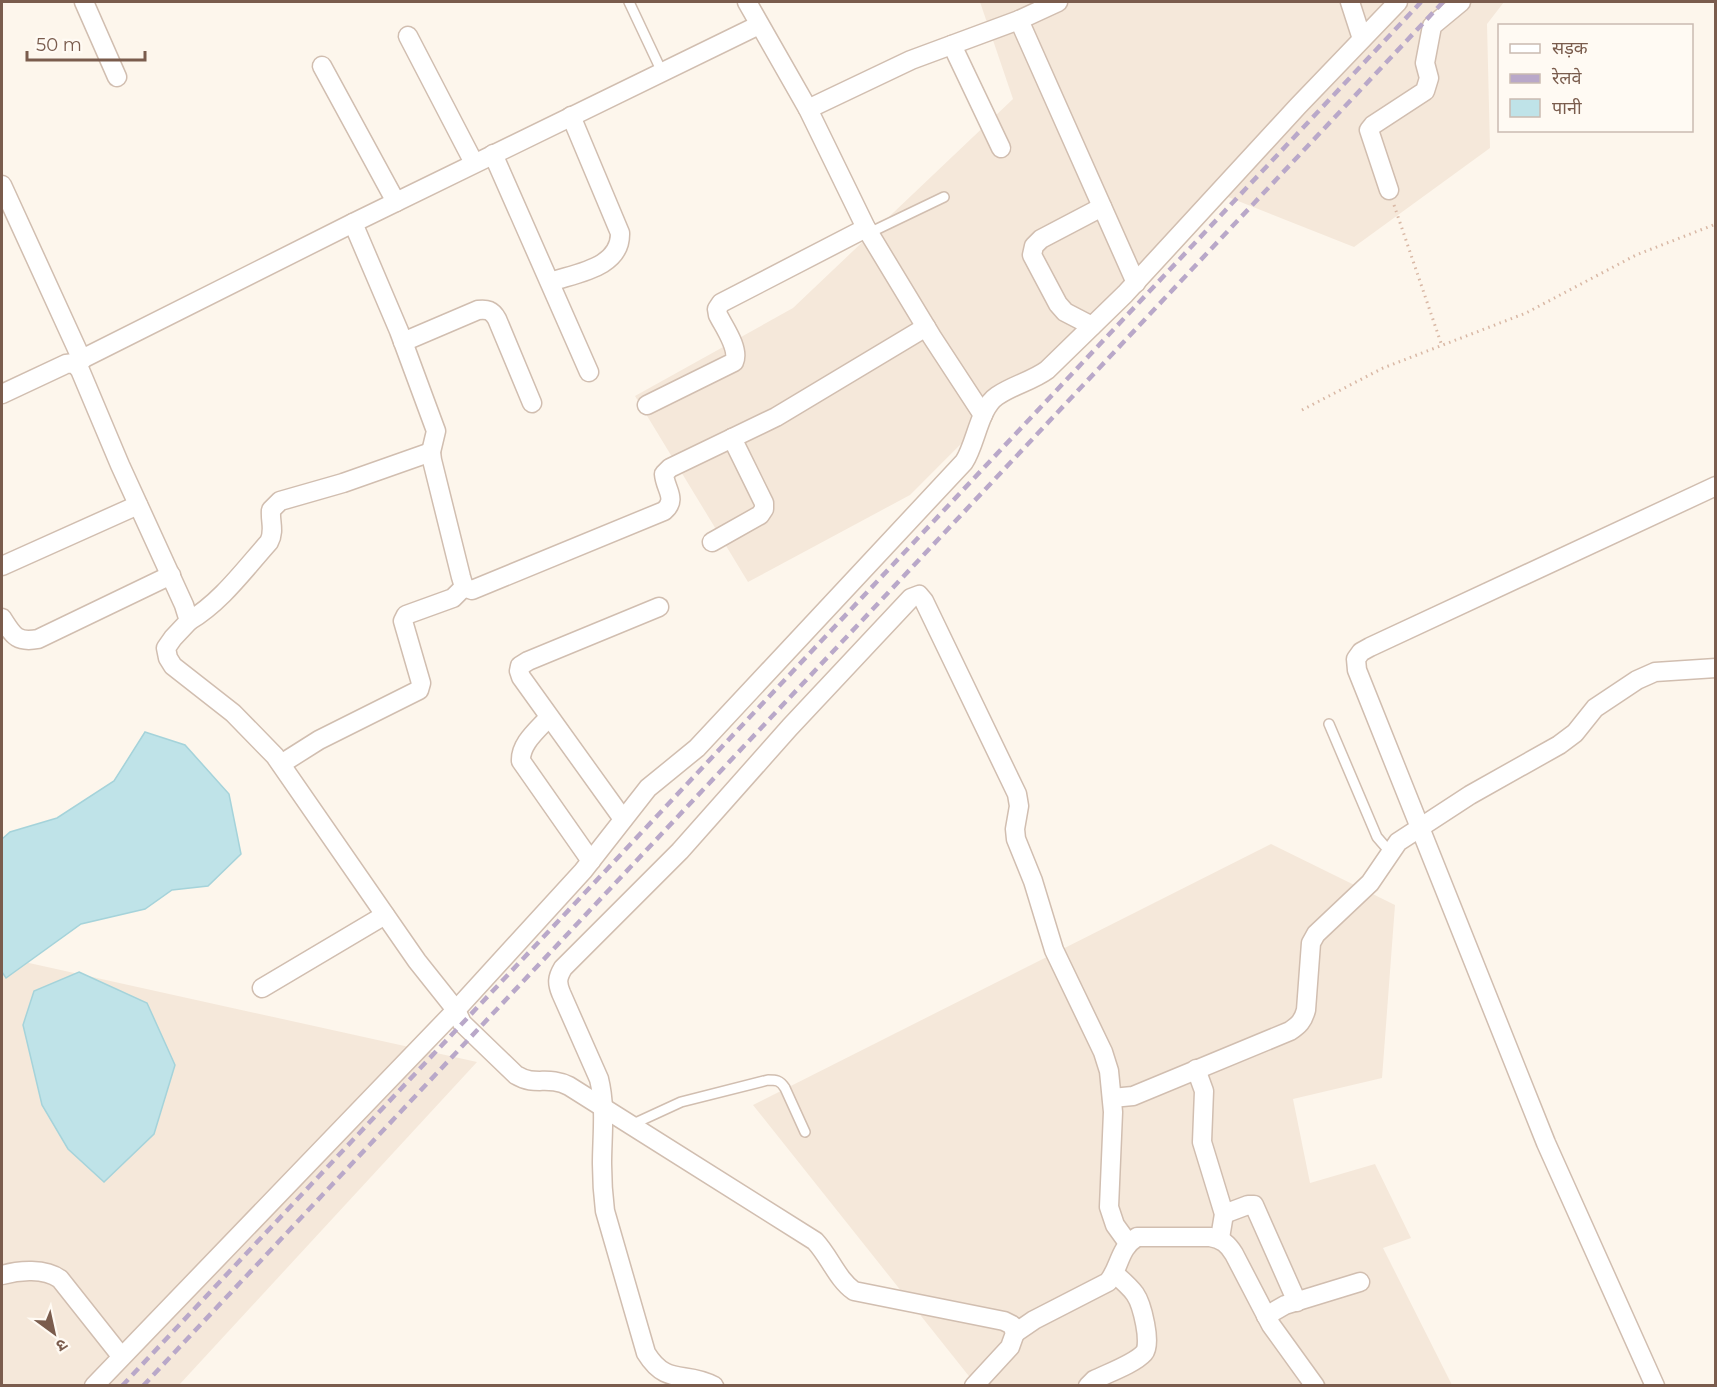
<svg xmlns="http://www.w3.org/2000/svg" width="1717" height="1387" viewBox="0 0 1717 1387" font-family="Montserrat,'Noto Sans Devanagari',sans-serif">
	<style>
		.residential { fill: #f5e8da }
		.water { fill: #bfe3e8; stroke: #a5d3da; stroke-width: 1.5 }
		.lines { fill: none; stroke-linecap: round; stroke-linejoin: round }
		.lane-casing { stroke: #d1beb0; stroke-width: 12 }
		.street-casing { stroke: #d1beb0; stroke-width: 21 }
		.path { stroke: #d9b8a5; stroke-width: 3; stroke-dasharray: 1.5 4.5; stroke-linecap: butt }
		.lane { stroke: #fff; stroke-width: 9 }
		.street { stroke: #fff; stroke-width: 18 }
		.rail { stroke: #b9a8c9; stroke-width: 4.5; stroke-dasharray: 9 6; stroke-linecap: butt }
	</style>
	<rect width="100%" height="100%" fill="#fdf6ec"/>
	<g class="residential">
		<polygon points="980,2 1504,2 1487,24 1490,148 1354,247 1213,191 910,495 748,582 635,396 793,308 1013,99"/>
		<polygon points="1271,844 1395,905 1382,1078 1293,1099 1310,1183 1375,1164 1411,1238 1383,1248 1452,1385 976,1385 753,1105"/>
		<polygon points="2,957 477,1062 179,1385 2,1386"/>
	</g>
	<g class="water">
		<polygon points="145,732 185,745 229,794 241,854 208,886 172,890 145,909 81,924 6,978 2,972 2,839 10,832 57,818 114,781"/>
		<polygon points="79,972 147,1003 175,1065 154,1134 104,1182 68,1149 42,1105 23,1025 34,991"/>
	</g>
	<g class="lines">
		<g class="lane-casing">
			<g id="lane">
				<polyline points="629,2 662,72"/>
				<polyline points="869,233 944,197"/>
				<polyline points="1329,724 1377,837 1390,852"/>
				<path d="M631,1125L681,1102L768,1080C776,1080 780,1080 785,1088L805,1132"/>
			</g>
		</g>
		<g class="street-casing">
			<g id="street">
				<polyline points="84,2 117,77"/>
				<polyline points="747,2 808,109 866,228 932,337 983,415"/>
				<polyline points="1350,2 1362,39"/>
				<polyline points="1019,20 1136,283"/>
				<polyline points="408,36 474,163"/>
				<polyline points="952,45 1001,148"/>
				<polyline points="322,66 396,202"/>
				<polyline points="808,109 911,60 1019,20 1058,2"/>
				<polyline points="493,154 589,372"/>
				<polyline points="2,185 82,360"/>
				<polyline points="1389,190 1369,130 1373,125 1425,91 1429,78 1425,63 1432,26 1461,2"/>
				<path d="M353,223L399,331L436,431L431,452L432,460L461,577L464,587L472,590L664,511C678,499 665,489 664,474L670,468L776,417L926,327"/>
				<path d="M550,282C576,273 621,268 620,233L571,116"/>
				<polyline points="1092,326 1065,312 1058,304 1032,255 1034,246 1041,239 1102,207"/>
				<path d="M403,342L478,310C487,309 492,310 497,319L532,403"/>
				<polyline points="74,363 353,223 759,25"/>
				<path d="M2,394L66,364L74,363L80,370L120,465L184,605L189,621L173,638L166,648L168,658L173,666L233,713L275,756L417,961L456,1010L462,1023L516,1075C536,1087 547,1075 569,1086L815,1241C830,1257 837,1279 854,1291L1004,1321L1012,1325L1015,1333L1010,1347L974,1386"/>
				<path d="M647,405L734,362C740,349 724,327 718,315L717,309L721,303L866,228"/>
				<polyline points="712,542 760,515 764,509 764,503 732,438"/>
				<polyline points="2,566 138,505"/>
				<path d="M2,618C13,635 16,643 38,639L171,575"/>
				<path d="M189,621C221,602 244,570 269,542C275,531 270,522 271,510L280,501L343,483L431,452"/>
				<path d="M549,717C539,729 520,743 521,761L591,861"/>
				<polyline points="281,764 319,740 419,690 421,683 403,621 406,615 453,598 464,587"/>
				<polyline points="623,819 521,677 519,671 520,666 528,661 659,607"/>
				<polyline points="262,988 385,915"/>
				<polyline points="1196,1069 1204,1091 1202,1142 1224,1214 1220,1238"/>
				<path d="M1112,1098L1133,1096L1290,1031C1299,1025 1303,1021 1306,1010L1311,943L1316,934L1370,883L1398,842L1470,795L1559,745L1575,733L1595,708L1637,680L1655,672L1716,668"/>
				<polyline points="1224,1214 1248,1205 1254,1205 1297,1302"/>
				<path d="M2,1275C19,1270 45,1268 60,1279L121,1356"/>
				<polyline points="1266,1316 1285,1305 1360,1282"/>
				<path d="M1015,1333L1034,1320L1108,1282C1121,1266 1118,1249 1137,1237H1210C1222,1239 1228,1244 1234,1254L1271,1325L1315,1386"/>
				<path d="M94,1386L456,1010L583,871L648,788L697,748L964,462C976,444 979,408 997,396C1013,385 1032,381 1047,370L1125,294L1298,106L1398,2"/>
				<path d="M714,1386C685,1370 667,1387 646,1353L605,1211C603,1195 602,1180 602,1164C602,1136 606,1107 599,1079L561,993C557,983 557,978 563,968L680,851L790,727L911,598L919,595L924,601L1017,794L1019,806L1015,829L1016,839L1033,881L1054,950L1103,1052L1109,1071L1113,1112L1109,1207L1115,1225L1128,1243"/>
				<path d="M1088,1386L1094,1380C1108,1373 1134,1364 1144,1353C1152,1344 1142,1304 1135,1294C1130,1287 1122,1280 1115,1274"/>
				<polyline points="1655,1386 1546,1143 1357,670 1356,659 1361,652 1370,647 1716,486"/>
			</g>
		</g>
		<g class="path">
			<polyline points="1394,205 1442,346"/>
			<polyline points="1302,410 1383,368 1526,313 1636,255 1716,224"/>
		</g>
		<use href="#lane" class="lane"/>
		<use href="#street" class="street"/>
		<g class="rail">
			<polyline points="122,1386 1421,2"/>
			<polyline points="143,1386 1443,2"/>
		</g>
	</g>
	<rect width="1717" height="1387" fill="none" stroke="#7a5c4d" stroke-width="6"/>
	<rect x="1498" y="24" width="195" height="108" fill="#fffaf3" stroke="#cabbb1" stroke-width="1.5"/>
	<rect x="1510" y="44" width="30" height="9" fill="#ffffff" stroke="#cabbb1" stroke-width="1.5"/>
	<text x="1552" y="54" font-size="18" fill="#7a5c4d">सड़क</text>
	<rect x="1510" y="74" width="30" height="9" fill="#b9a8c9" stroke="#cabbb1" stroke-width="1.5"/>
	<text x="1552" y="84" font-size="18" fill="#7a5c4d">रेलवे</text>
	<rect x="1510" y="99" width="30" height="18" fill="#bfe3e8" stroke="#cabbb1" stroke-width="1.5"/>
	<text x="1552" y="114" font-size="18" fill="#7a5c4d">पानी</text>
	<g transform="translate(54 1333) rotate(147)" stroke="#fffaf3" stroke-width="4.5" paint-order="stroke">
	<path d="M0-4.5L10 22L0 15L-10 22Z" fill="#7a5c4d"/>
	<text y="-9" font-size="16" font-weight="bold" text-anchor="middle" fill="#7a5c4d">उ</text>
	</g>
	<path d="M27 51v9h118v-9" fill="none" stroke="#7a5c4d" stroke-width="3"/>
	<text x="36" y="51" font-size="18" fill="#7a5c4d" stroke="#fffaf3" stroke-width="4.5" paint-order="stroke">50 m</text>
</svg>
